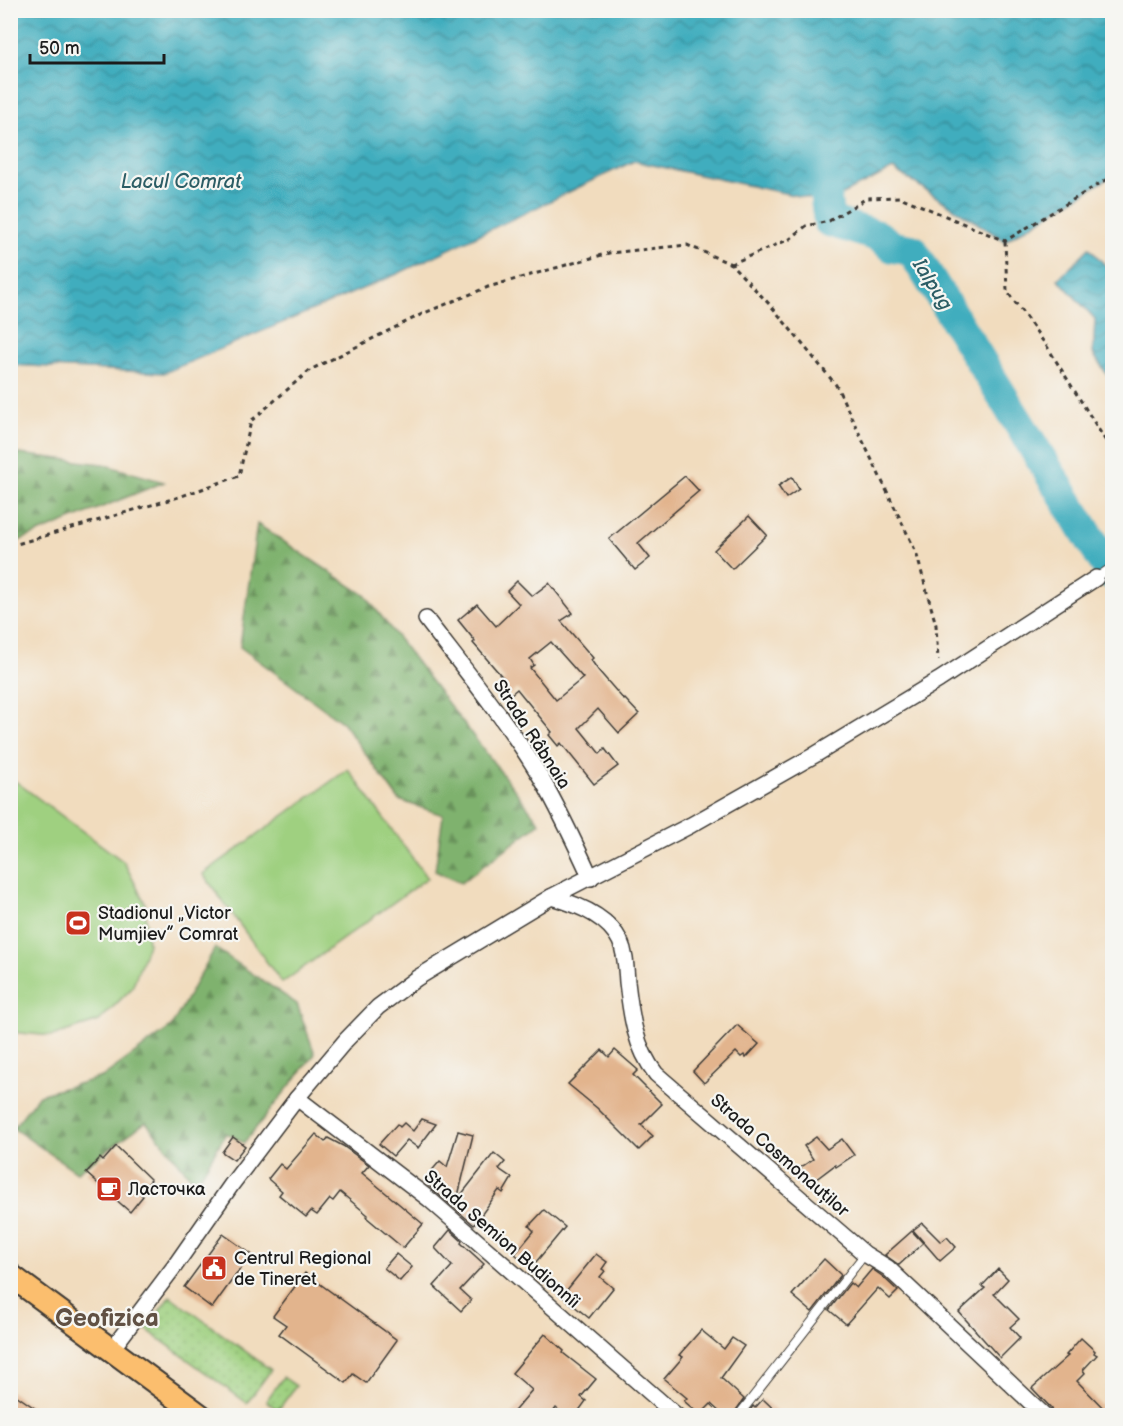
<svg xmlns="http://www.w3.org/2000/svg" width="1123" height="1426" viewBox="0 0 1123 1426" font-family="'Balsamiq Sans',sans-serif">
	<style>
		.grass { fill: url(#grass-dots); stroke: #5e764e; stroke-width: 1.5 }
		.forest { fill: url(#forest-firs); stroke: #4e6745; stroke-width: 1.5 }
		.park { fill: #9fd080; stroke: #5e764e; stroke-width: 1.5 }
		.water { fill: url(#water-waves); stroke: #2e646d; stroke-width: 1.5 }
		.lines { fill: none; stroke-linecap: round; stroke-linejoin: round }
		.river { stroke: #40adbe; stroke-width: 32 }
		.building { fill: #e2b48d; fill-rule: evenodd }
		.service-casing { stroke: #3c3934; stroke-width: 10 }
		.minor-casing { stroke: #3c3934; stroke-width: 18 }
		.primary-casing { stroke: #3c3934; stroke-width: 26 }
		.path { stroke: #3c3934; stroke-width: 3; stroke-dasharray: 4.5 4.5; stroke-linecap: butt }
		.service { stroke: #fff; stroke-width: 8 }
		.minor { stroke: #fff; stroke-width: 15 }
		.primary { stroke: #fbbe6e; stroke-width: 22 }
		.labels { text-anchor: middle; stroke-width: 4.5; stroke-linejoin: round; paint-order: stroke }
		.street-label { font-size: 18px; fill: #1c1c1c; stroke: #f6f6f2 }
		.poi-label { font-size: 18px; fill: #1c1c1c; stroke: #f6f6f2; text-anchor: start }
		.water-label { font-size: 20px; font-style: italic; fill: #2c5d65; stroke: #f6f6f2 }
		.district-label { font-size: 24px; font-weight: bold; fill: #615144; stroke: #f6f6f2 }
	</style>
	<defs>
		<pattern id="grass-dots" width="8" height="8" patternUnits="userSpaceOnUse" patternTransform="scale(1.5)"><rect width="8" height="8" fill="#9fd080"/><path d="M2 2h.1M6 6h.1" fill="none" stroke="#88b26e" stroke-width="1.8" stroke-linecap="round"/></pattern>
		<pattern id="forest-firs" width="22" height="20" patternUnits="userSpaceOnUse" patternTransform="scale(1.5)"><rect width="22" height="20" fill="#7fb26e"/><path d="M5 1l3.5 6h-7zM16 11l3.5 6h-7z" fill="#67905a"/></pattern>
		<pattern id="water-waves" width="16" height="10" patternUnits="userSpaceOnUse" patternTransform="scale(1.5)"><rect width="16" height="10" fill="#40adbe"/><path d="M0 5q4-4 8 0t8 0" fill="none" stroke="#358c9a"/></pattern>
	</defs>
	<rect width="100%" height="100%" fill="#f6f6f2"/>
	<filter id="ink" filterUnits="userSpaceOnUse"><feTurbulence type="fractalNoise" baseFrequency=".0167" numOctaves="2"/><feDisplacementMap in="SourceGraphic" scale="12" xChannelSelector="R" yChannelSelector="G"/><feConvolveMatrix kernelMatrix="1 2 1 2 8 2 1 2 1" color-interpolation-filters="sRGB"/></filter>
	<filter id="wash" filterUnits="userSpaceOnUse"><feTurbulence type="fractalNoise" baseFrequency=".008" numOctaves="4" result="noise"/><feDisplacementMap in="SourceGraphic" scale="24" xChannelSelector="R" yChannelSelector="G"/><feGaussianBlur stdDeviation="1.35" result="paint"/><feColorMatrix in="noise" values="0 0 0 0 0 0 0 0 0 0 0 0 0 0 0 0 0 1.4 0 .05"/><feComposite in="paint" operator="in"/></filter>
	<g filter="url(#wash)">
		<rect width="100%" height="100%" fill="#f1dcbe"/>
		<g class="grass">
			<polygon points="170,1296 271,1370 247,1403 146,1329"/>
			<polygon points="283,1377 296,1386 278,1410 266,1401"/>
		</g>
		<g class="forest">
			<polygon points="11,453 102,464 164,482 11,544"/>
			<polygon points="257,524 365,595 540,823 461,883 435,871 443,815 399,800 343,723 240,647"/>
			<polygon points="215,948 297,1004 315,1054 244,1143 226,1133 196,1184 146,1122 77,1172 13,1128 39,1095 102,1077 171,1027"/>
		</g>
		<g class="park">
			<polygon points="348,769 427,878 282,983 203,874"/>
			<polygon points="11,778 124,862 145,903 148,944 132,988 99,1021 52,1036 11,1032"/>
		</g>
		<g class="water">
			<polygon points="11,10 1112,11 1112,176 1005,241 893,169 826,202 634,161 395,275 164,373 11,365"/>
			<polygon points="1089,248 1112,272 1112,416 1110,409 1111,380 1093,354 1095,319 1058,279"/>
		</g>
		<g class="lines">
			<polyline class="river" points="820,158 829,221 878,236 893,247 912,250 1112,574"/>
		</g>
		<g id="blocks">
			<g class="building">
				<polygon points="685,476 699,491 638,543 650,558 635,570 609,539"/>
				<polygon points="792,477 799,489 786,498 778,486"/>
				<polygon points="749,516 767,535 732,569 714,550"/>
				<path d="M517,581L532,596L549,583L573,613L561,621L593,658L591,660L598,670L624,700L625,699L639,714L619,733L598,709L579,728L600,754L605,749L618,766L594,784L561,743L558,746L549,735L552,732L517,689L510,695L501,683L505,680L473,643L475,641L458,620L477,604L496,626L519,604L507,591ZM551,642L583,678L556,700L530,668L534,665L530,659Z"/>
				<polygon points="737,1025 759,1044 746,1058 744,1055 741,1057 736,1052 704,1083 693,1071"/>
				<polygon points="602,1050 609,1057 615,1050 638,1070 633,1075 662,1104 641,1125 653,1136 639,1150 597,1108 568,1084"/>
				<polygon points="422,1119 436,1124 418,1148 407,1140 393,1156 379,1144 397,1124 400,1127 404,1123 413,1131"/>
				<polygon points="458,1131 473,1135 457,1200 494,1153 505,1162 499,1169 512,1178 503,1193 499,1190 474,1225 423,1181 440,1161 447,1167"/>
				<polygon points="316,1134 325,1142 328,1138 343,1146 369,1165 362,1173 423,1224 403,1248 366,1217 368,1215 340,1192 333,1201 330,1199 317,1215 311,1211 306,1217 279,1195 282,1191 268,1179 280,1164 286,1169"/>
				<polygon points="233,1137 245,1146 234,1160 222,1152"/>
				<polygon points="816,1137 827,1149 842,1139 854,1155 836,1167 835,1165 811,1183 800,1168 813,1159 804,1146"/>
				<polygon points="116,1146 151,1180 140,1193 143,1196 130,1212 86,1173 100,1158 103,1161"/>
				<polygon points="544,1210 565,1227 531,1268 515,1254 534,1231 529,1226"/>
				<polygon points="922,1223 941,1242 947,1237 956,1247 940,1261 913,1230"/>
				<polygon points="450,1230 462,1241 461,1243 484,1264 460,1290 471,1300 461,1311 434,1286 452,1266 435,1248"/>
				<polygon points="912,1231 923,1243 899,1265 885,1255"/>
				<polygon points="223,1234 251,1254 212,1308 184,1287"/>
				<polygon points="396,1254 412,1267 400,1281 384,1268"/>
				<polygon points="596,1254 607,1262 602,1269 605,1271 600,1277 613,1288 589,1318 562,1296"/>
				<polygon points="824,1259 841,1275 812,1312 792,1295"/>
				<polygon points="872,1269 882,1276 898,1291 890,1299 878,1288 846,1324 829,1310 850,1283 856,1288"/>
				<polygon points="998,1269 1008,1279 994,1294 1019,1319 1010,1327 1020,1338 1000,1358 959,1312 985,1288 982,1286"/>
				<polygon points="305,1273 397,1340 366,1383 353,1374 346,1383 279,1334 286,1325 273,1316"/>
				<polygon points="701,1330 724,1349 732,1338 744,1346 721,1378 744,1399 732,1416 723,1415 711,1404 700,1415 684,1401 687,1398 664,1379 683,1357 679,1355"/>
				<polygon points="545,1334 564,1351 563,1353 596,1379 581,1397 586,1401 575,1416 566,1416 556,1408 550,1416 510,1416 532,1390 512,1373"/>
				<polygon points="1081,1338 1095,1351 1094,1353 1097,1355 1083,1370 1085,1373 1077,1381 1111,1416 1054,1416 1052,1409 1032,1388 1068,1356 1066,1355"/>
				<polygon points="10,1391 46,1416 10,1416"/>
				<polygon points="763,1399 781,1416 746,1416 753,1406 755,1408"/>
			</g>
		</g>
	</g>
	<g filter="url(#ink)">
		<use href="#blocks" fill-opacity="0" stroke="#3c3934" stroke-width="1.5"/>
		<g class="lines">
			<g class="service-casing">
				<g id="service">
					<polyline points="1096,578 1112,567"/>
					<polyline points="738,1416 865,1254"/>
				</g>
			</g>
			<g class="minor-casing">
				<g id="minor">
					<path d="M426,619C465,670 507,721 540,776C559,809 575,843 591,878"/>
					<path d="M551,897C577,904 608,916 620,941C626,954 626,969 627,982C631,1016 635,1047 656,1074L865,1254L888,1268L1045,1416"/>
					<polyline points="297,1098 429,1199 677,1416"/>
					<polyline points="112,1349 174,1267 232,1184 297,1098 346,1040 378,1007 417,978 551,897 691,825 813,756 939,680 1096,578"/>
				</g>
			</g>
			<g class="primary-casing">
				<polyline id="primary" points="10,1275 201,1416"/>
			</g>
			<g class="path">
				<polyline points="1005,241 1007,291 1048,348 1107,443 1112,458"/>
				<polyline points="731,264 790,239 806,226 829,221 867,198 900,197 1005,241 1112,176"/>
				<polyline points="10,546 179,497 239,476 251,421 310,370 422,314 488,287 609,253 687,245 731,264 772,307 836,385 916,552 936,625 938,660"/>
			</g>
			<use href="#service" class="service"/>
			<use href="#minor" class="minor"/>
			<use href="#primary" class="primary"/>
		</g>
	</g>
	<defs>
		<g id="stadium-square" transform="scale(1.35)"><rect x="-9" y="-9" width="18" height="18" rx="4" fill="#c8321e" stroke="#f6f6f2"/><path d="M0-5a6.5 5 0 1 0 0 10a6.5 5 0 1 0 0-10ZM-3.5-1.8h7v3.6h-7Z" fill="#fff"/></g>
		<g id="cafe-square" transform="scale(1.35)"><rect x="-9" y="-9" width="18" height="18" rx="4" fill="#c8321e" stroke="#f6f6f2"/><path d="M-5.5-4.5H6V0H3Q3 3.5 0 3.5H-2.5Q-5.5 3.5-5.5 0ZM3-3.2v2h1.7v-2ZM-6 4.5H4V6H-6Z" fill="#fff"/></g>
		<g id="civic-square" transform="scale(1.35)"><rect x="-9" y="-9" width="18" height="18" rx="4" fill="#c8321e" stroke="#f6f6f2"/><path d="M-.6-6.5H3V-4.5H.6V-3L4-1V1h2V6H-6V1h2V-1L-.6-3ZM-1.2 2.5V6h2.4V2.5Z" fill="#fff"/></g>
	</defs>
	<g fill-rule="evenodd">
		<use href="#stadium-square" x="78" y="923"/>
		<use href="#cafe-square" x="109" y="1189"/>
		<use href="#civic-square" x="214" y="1268"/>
	</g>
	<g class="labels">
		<g class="street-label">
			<text transform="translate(532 734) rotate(57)" y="6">Strada Râbnaia</text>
			<text transform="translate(780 1155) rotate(41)" y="6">Strada Cosmonauților</text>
			<text transform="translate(502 1239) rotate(41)" y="6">Strada Semion Budionnîi</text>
		</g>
		<g class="poi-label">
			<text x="98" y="919">Stadionul „Victor<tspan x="98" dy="21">Mumjiev” Comrat</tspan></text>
			<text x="128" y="1195">Ласточка</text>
			<text x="234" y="1264">Centrul Regional<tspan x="234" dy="21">de Tineret</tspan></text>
		</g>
		<g class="water-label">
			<text x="181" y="188">Lacul Comrat</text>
			<text transform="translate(933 284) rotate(58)" y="7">Ialpug</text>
		</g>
		<g class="district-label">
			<text x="107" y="1326">Geofizica</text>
		</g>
	</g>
	<rect width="1123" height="1426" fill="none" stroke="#f6f6f2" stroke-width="36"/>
	<path d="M30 54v9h134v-9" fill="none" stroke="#1c1c1c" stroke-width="3"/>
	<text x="39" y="54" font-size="18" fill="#1c1c1c" stroke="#f6f6f2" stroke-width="4.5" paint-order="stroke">50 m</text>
</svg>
